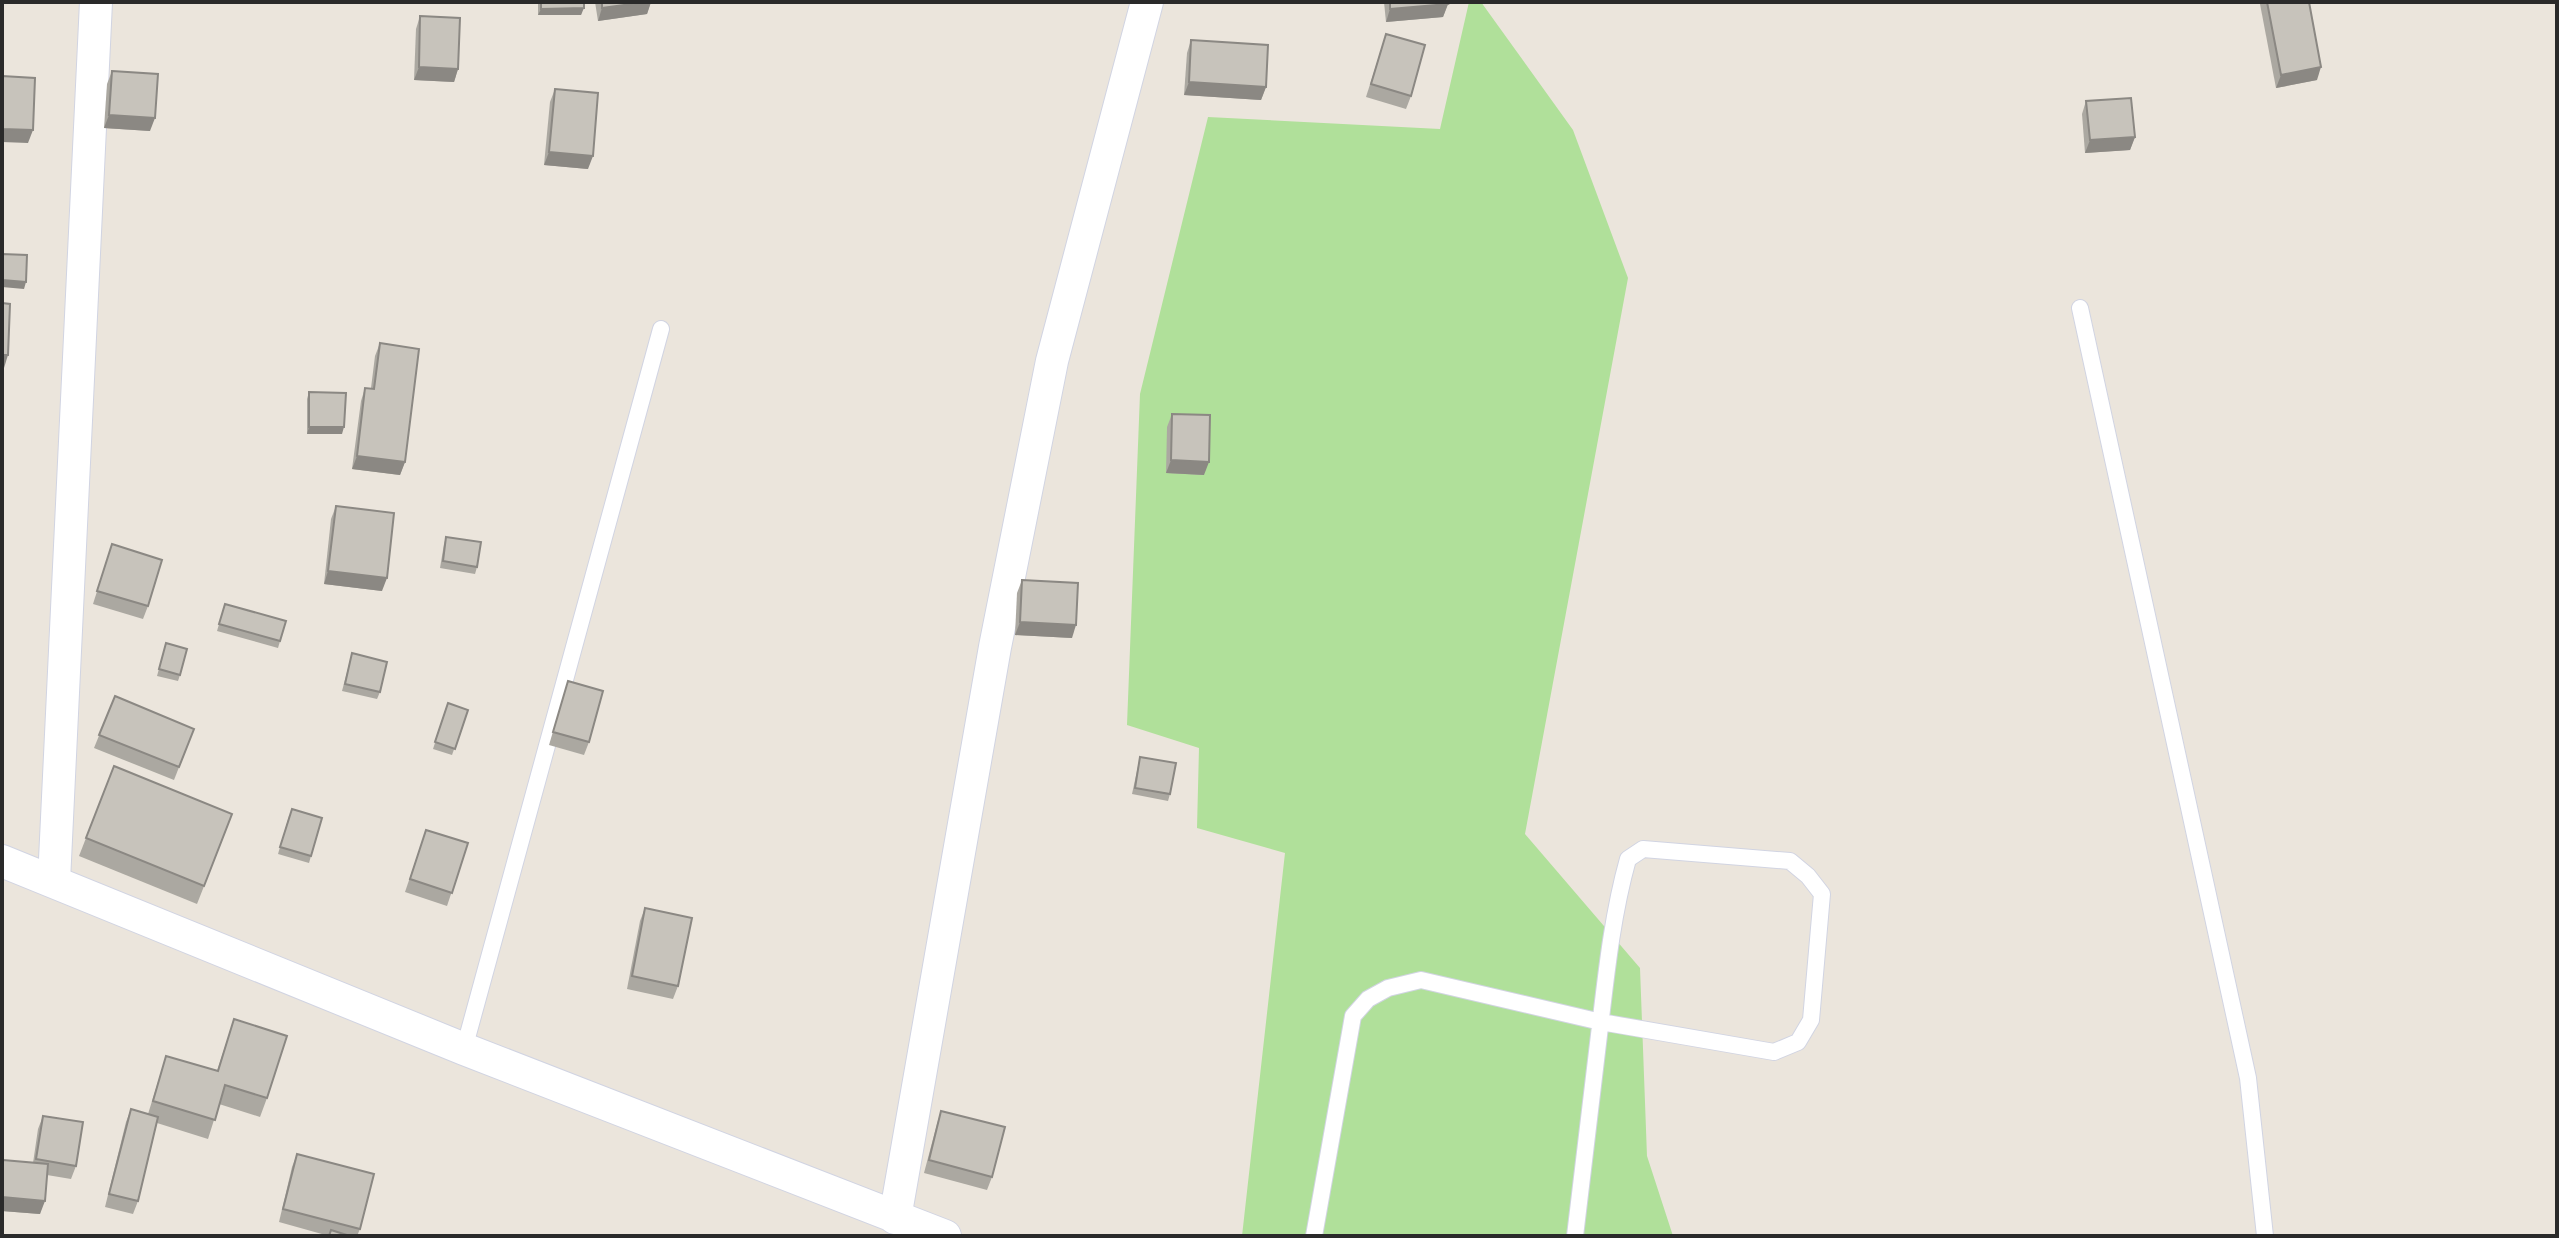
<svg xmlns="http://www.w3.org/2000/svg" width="2559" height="1238" viewBox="0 0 2559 1238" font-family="Mulish,sans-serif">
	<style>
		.green { fill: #b0e09a }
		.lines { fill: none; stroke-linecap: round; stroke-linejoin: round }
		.lane-casing { stroke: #d1d4e2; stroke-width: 18 }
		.street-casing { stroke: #d1d4e2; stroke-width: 34 }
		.lane { stroke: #fff; stroke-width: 16 }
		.street { stroke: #fff; stroke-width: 32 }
		.wall { fill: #aba8a1 }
		.shaded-wall { fill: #8b8883 }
		.building { fill: #c7c3bb; stroke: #8b8883; stroke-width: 2 }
	</style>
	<rect width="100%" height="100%" fill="#ebe5dc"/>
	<polygon class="green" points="1469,2 1481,2 1573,130 1628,278 1525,834 1640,968 1647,1156 1673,1236 1242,1236 1285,853 1197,828 1199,748 1127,725 1140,394 1208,117 1440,129"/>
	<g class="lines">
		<g class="lane-casing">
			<g id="lane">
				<polyline points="2080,308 2248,1078 2265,1236"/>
				<polyline points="464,1049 661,329"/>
				<path d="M1314,1236L1353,1016L1368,999L1388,988L1421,980L1601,1022L1774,1052L1798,1042L1811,1020L1822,894L1808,876L1790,861L1643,849L1628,859C1612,916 1606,976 1599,1035C1591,1102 1583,1169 1575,1236"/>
			</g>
		</g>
		<g class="street-casing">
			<g id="street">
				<polyline points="2,861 464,1049 945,1236"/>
				<polyline points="54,881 96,2"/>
				<polyline points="895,1218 995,647 1052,361 1147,2"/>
			</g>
		</g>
		<use href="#lane" class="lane"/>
		<use href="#street" class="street"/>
	</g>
	<g class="wall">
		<polygon points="538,2 584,2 581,15 538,15"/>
		<polygon points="595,2 651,2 647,14 598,21"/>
		<polygon points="1384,2 1447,2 1448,4 1443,17 1386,22"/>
		<polygon points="2261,2 2309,2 2317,80 2276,88 2260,4"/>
		<polygon points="420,16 458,69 454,82 414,80 416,29"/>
		<polygon points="1386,34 1411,96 1406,109 1366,97"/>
		<polygon points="1191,40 1266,87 1261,100 1184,95 1187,53"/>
		<polygon points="112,71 150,131 104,128 107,84"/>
		<polygon points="555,89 588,169 544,165 550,102"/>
		<polygon points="2086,101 2135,137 2130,150 2085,153 2082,114"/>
		<polygon points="380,343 405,462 400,475 352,469 361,401 365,388 371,388 375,356"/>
		<polygon points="309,392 342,434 307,434 307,399"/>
		<polygon points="1172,414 1204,475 1166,473 1167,427"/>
		<polygon points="336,506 382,591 324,584 331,519"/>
		<polygon points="446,537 477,567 475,574 440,568 444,544"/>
		<polygon points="112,544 148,606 143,619 93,604"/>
		<polygon points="1022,580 1072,638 1015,635 1017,593"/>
		<polygon points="225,604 286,621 278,648 217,631"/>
		<polygon points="166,643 180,675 178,681 157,676"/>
		<polygon points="352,653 380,692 377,699 342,691"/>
		<polygon points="568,681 589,742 584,755 549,745"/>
		<polygon points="115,696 194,729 174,780 94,748"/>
		<polygon points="448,703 468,710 452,755 433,749"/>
		<polygon points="1140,757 1170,794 1168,801 1132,794"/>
		<polygon points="289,816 311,856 309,863 278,854"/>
		<polygon points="426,830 468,843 447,906 405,892"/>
		<polygon points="225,833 197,904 79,856 86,838"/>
		<polygon points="645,908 678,986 673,999 627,989 640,921"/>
		<polygon points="234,1019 267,1098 260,1117 219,1104 208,1139 157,1123 138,1201 133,1214 105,1207 126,1122 131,1109 148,1114 166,1056 217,1071"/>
		<polygon points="941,1111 992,1177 987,1190 924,1173 937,1124"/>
		<polygon points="43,1116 76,1166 71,1179 47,1175 40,1214 2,1211 3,1160 33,1163 38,1129"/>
		<polygon points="297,1154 360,1229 357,1236 329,1236 279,1222 292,1167"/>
	</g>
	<g class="shaded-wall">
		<polygon points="651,2 647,14 598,21 602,8"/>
		<polygon points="1448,4 1443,17 1386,22 1390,9"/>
		<polygon points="584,8 581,15 538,15 541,9"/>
		<polygon points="419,67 458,69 454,82 414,80"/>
		<polygon points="2321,67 2317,80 2276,88 2281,75"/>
		<polygon points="1189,82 1266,87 1261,100 1184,95"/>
		<polygon points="109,115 155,118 150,131 104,128"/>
		<polygon points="2,129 33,130 28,143 2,142"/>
		<polygon points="2135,137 2130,150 2085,153 2090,140"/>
		<polygon points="549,152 593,156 588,169 544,165"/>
		<polygon points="2,280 26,282 24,289 2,287"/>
		<polygon points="2,355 8,355 4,368 2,368"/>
		<polygon points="309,427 344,427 342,434 307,434"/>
		<polygon points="357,456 405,462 400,475 352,469"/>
		<polygon points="1171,460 1209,462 1204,475 1166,473"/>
		<polygon points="328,571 387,578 382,591 324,584"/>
		<polygon points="1020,622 1076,625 1072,638 1015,635"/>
		<polygon points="2,1197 45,1201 40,1214 2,1211"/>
	</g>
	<g class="building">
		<polygon points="541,2 584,2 584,8 541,9"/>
		<polygon points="602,2 646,2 602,8"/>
		<polygon points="1390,2 1447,2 1448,4 1390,9"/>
		<polygon points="2267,2 2309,2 2321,67 2281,75"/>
		<polygon points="420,16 460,18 458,69 419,67"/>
		<polygon points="1386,34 1425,45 1411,96 1371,84"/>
		<polygon points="1191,40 1268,45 1266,87 1189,82"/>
		<polygon points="112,71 158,74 155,118 109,115"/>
		<polygon points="2,76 35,78 33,130 2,129"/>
		<polygon points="555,89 598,93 593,156 549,152"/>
		<polygon points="2131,98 2135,137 2090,140 2086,101"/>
		<polygon points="2,254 27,255 26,282 2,280"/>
		<polygon points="2,303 10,304 8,355 2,355"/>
		<polygon points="380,343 419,349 405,462 357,456 365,388 374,389"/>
		<polygon points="309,392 346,393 344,427 309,427"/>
		<polygon points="1172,414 1210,415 1209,462 1171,460"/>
		<polygon points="336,506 394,513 387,578 328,571"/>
		<polygon points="446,537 481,542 477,567 443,561"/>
		<polygon points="112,544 162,560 148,606 97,591"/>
		<polygon points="1022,580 1078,583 1076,625 1020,622"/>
		<polygon points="225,604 286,621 280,641 219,624"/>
		<polygon points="166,643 187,649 180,675 159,669"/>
		<polygon points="352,653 387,662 380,692 345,684"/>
		<polygon points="568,681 603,691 589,742 553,732"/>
		<polygon points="115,696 194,729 179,767 99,735"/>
		<polygon points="448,703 468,710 455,749 435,742"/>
		<polygon points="1140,757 1176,763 1170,794 1135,788"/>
		<polygon points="114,766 232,814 204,886 86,838"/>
		<polygon points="292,809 322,818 311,856 280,847"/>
		<polygon points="426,830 468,843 452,893 410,879"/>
		<polygon points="645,908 692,918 678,986 632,976"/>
		<polygon points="234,1019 287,1036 267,1098 225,1085 215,1120 153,1101 166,1056 218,1071"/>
		<polygon points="131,1109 158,1117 138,1201 109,1194"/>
		<polygon points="941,1111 1005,1127 992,1177 929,1160"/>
		<polygon points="43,1116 83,1122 76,1166 36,1159"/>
		<polygon points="297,1154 374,1174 360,1229 283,1209"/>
		<polygon points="3,1160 48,1164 45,1201 2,1197"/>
		<polygon points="331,1230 350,1236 329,1236"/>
	</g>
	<rect width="2559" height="1238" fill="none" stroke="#2a2a2a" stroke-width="8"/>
</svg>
